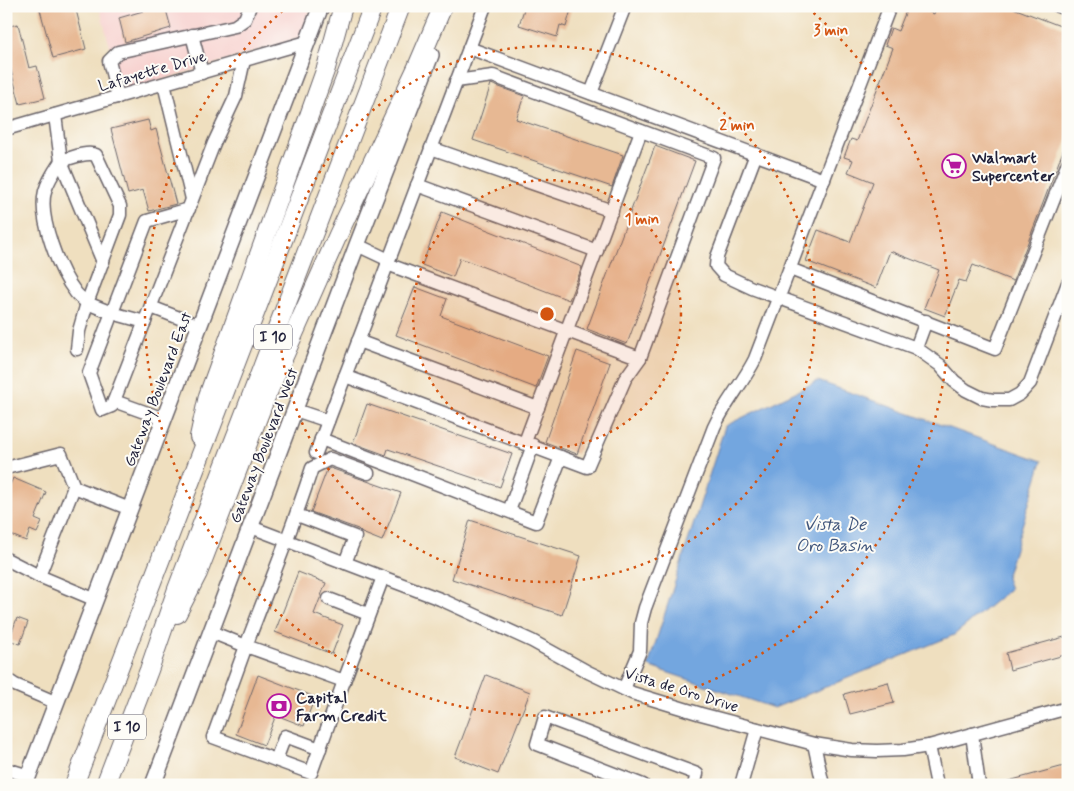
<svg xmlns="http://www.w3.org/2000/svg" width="1074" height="791" viewBox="0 0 1074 791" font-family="Mynerve,sans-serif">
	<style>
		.built { fill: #f7d0ce }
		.water { fill: #73a6df; stroke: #4a648d }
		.building { fill: #e7b893 }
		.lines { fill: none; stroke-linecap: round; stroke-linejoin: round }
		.minor-casing { stroke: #6a6469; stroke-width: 15 }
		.major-casing { stroke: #6a6469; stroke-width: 18 }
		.highway-casing { stroke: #6a6469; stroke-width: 20 }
		.minor { stroke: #fff; stroke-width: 12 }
		.major { stroke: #fff; stroke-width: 15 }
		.highway { stroke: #fff; stroke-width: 18 }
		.ring { fill: none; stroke: #d45411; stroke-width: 2.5; stroke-dasharray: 2.5 5 }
		.labels { text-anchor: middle; stroke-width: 4; stroke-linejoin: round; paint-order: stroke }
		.shield { fill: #fdfcf7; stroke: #646373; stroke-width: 1 }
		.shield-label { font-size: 15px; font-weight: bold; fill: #22223b }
		.street-label { font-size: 16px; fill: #22223b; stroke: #fdfcf7 }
		.poi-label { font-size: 16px; font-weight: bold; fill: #22223b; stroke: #fdfcf7; text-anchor: start }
		.water-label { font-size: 18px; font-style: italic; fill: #42577d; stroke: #fdfcf7 }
		.centre { fill: #d45411; stroke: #fdfcf7; stroke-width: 2.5 }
		.ring-label { font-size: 15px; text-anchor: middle; font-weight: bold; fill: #d45411; stroke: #fdfcf7; stroke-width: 4; stroke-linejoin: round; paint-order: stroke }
	</style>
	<rect width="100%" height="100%" fill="#fdfcf7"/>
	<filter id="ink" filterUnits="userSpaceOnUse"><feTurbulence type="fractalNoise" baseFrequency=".02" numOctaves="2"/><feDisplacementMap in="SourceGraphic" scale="10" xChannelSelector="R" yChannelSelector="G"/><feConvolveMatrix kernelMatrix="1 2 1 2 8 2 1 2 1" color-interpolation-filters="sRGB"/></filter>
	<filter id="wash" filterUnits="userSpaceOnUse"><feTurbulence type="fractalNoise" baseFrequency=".0096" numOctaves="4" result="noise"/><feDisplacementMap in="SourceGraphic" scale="20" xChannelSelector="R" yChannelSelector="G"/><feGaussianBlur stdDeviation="1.12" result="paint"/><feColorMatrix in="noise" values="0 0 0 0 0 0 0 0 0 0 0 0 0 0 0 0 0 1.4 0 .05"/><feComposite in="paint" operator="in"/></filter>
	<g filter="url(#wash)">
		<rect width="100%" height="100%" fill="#efdfbf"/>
		<polygon class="built" points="99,6 312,6 300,38 122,92"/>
		<polygon class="water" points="818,381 1042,461 1006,578 1010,589 954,635 774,708 648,666 725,426"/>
		<g id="blocks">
			<g class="building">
				<polygon points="39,6 75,6 86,49 53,58"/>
				<polygon points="142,6 165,6 171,28 125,42 119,18 143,11"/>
				<polygon points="525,6 572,6 566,27 560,25 557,37 519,25"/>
				<polygon points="908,6 915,6 934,14 937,6 1008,6 1068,29 1068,138 1013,281 973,265 966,282 959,280 945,316 924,308 939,270 890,251 876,288 806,261 818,230 850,242 873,182 848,172 853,160 844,157 851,139 857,141 893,48 885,45 891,28 898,31"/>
				<polygon points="18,24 29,68 37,66 45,98 20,104 6,52 6,27"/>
				<polygon points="491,84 524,96 516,119 623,155 612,187 473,140"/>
				<polygon points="148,120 151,131 156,129 176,204 149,211 143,190 128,194 111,129"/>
				<polygon points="655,146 695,161 627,344 587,329"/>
				<polygon points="442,212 582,267 569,300 460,258 453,277 422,265"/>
				<polygon points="415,287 447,299 441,316 548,356 536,388 396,335"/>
				<polygon points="577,351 610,363 577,454 545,442"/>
				<polygon points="367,404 512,454 500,487 388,449 386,455 353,443"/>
				<polygon points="330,468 401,493 382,541 362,533 358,529 311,512 327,470"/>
				<polygon points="13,478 46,492 35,519 42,522 37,533 30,530 26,541 6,533 6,494"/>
				<polygon points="470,520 581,556 562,615 452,579"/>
				<polygon points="298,572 326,583 314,614 343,625 332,654 275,632"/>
				<polygon points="17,618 28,622 20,644 9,640"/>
				<polygon points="1068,636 1068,654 1010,670 1006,653"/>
				<polygon points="258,675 315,697 304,726 276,715 264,745 236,734"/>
				<polygon points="486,675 530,692 498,774 455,757"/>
				<polygon points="888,682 894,703 850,714 844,694"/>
				<polygon points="1064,766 1068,785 1006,785 1005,782"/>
			</g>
		</g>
	</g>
	<g filter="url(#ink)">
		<use href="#blocks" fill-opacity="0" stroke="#6a6469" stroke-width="1"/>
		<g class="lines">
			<g class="minor-casing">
				<g id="minor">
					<polyline points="1058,6 1068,10"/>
					<polyline points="192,35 202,73"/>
					<polyline points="469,48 824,180"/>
					<polyline points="164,84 192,199"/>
					<polyline points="591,93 625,6"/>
					<polyline points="118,97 109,61 118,52 235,26 245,19 250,6"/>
					<path d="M55,115L61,161C72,158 86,151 96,155L120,206V215L87,303L112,313L145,322"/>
					<polyline points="6,129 307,42"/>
					<polyline points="431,148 612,211"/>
					<polyline points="756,154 717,257 716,266 724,275 752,288 916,348 940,365 954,381 966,390 982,398 993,400 1009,400 1020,394 1030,383 1068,283"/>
					<path d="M61,161C55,170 48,180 45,191C38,218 59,271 76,293C79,297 84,300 87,303L79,331L77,349"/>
					<polyline points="61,161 103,262"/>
					<polyline points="417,185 597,251"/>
					<polyline points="189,209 147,221 89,373 102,410 112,406 214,143 236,96 244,60"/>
					<polyline points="357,245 389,260"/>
					<polyline points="387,264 640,358"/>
					<polyline points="790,269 995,349 1068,163"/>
					<polyline points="151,307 200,326"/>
					<polyline points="358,341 538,408"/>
					<polyline points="916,348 926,321"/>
					<polyline points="345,376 587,467 625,379 640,358 714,158 493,76 456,81"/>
					<polyline points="114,401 164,419"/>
					<polyline points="295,410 328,421"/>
					<polyline points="321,439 536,522 561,457"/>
					<polyline points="525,442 641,131"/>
					<polyline points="316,453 485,6"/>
					<polyline points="6,468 61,454 74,487"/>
					<path d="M368,473L330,459L312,468C293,528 268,587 246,646L344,681L383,577"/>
					<polyline points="509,511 533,445"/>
					<polyline points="297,515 355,537 345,563"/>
					<polyline points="251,527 440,599 532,641 588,672 632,693 701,714 814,744 852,750 877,751 903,750 929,746 1068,708"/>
					<polyline points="6,559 39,576"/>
					<polyline points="329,599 368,614"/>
					<polyline points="96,600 39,576 74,487 130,509"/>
					<polyline points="211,632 246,646 213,737 311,773 344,681"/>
					<polyline points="6,679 15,685 57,703"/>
					<path d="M624,689L640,651L641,623L645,608L714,427C725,403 743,383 755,359L890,6"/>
					<polyline points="972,734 979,785"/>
					<polyline points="814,744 823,785"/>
					<polyline points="929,746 937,785"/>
					<polyline points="276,760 285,736 320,749"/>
					<polyline points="6,769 29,776"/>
					<polyline points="643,785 537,744 545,717 697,774 694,785"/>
					<polyline points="741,785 757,729"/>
				</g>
			</g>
			<g class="major-casing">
				<g id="major">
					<polyline points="25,785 321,6"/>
					<polyline points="153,785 357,245 431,55"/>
				</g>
			</g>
			<g class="highway-casing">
				<g id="highway">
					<polyline points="199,437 208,396 310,113 326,68 343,6"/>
					<polyline points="177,614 198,573 265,399 338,235 417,67 443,6"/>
					<polyline points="74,785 373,6"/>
					<polyline points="105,785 149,670 177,589 401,6"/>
				</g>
			</g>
			<use href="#minor" class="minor"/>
			<use href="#major" class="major"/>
			<use href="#highway" class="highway"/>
		</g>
	</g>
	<circle cx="547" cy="314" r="134" fill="#d45411" fill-opacity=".12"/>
	<g class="ring">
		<circle cx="547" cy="314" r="134"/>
		<circle cx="547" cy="314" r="268"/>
		<path d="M808 8A402 402 0 1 1 286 8"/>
	</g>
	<defs>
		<g id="supermarket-ring" transform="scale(1.25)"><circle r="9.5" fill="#fdfcf7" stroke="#b5179e" stroke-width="1.5"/><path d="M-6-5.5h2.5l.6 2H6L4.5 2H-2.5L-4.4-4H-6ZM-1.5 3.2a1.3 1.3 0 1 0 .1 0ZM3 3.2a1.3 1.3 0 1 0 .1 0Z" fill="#b5179e"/></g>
		<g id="bank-ring" transform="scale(1.25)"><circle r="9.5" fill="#fdfcf7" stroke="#b5179e" stroke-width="1.5"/><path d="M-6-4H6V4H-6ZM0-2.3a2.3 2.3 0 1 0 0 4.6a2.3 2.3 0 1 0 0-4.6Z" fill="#b5179e"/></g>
	</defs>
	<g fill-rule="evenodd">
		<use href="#supermarket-ring" x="954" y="166"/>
		<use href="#bank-ring" x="279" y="706"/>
	</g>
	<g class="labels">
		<g class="shield">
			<rect x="254" y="324.5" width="38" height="25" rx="4"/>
			<rect x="108" y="714.5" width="38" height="25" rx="4"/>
		</g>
		<g class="shield-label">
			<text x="273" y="342">I 10</text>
			<text x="127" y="732">I 10</text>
		</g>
		<g class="street-label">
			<text transform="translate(152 70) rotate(-16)" y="6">Lafayette Drive</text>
			<text transform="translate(157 389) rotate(-69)" y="6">Gateway Boulevard East</text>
			<text transform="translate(263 445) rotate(-69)" y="6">Gateway Boulevard West</text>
			<text transform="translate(682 689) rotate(17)" y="6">Vista de Oro Drive</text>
		</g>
		<g class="poi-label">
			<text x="972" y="163">Walmart<tspan x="972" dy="18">Supercenter</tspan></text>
			<text x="296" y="703">Capital<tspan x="296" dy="18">Farm Credit</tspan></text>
		</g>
		<g class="water-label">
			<text x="835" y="530">Vista De<tspan x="835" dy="21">Oro Basin</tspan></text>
		</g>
	</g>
	<circle cx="547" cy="314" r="8" class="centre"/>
	<g class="ring-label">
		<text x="831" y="35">3 min</text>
		<text x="737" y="130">2 min</text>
		<text x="642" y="224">1 min</text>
	</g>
	<rect width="1074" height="791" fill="none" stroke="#fdfcf7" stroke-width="25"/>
</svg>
